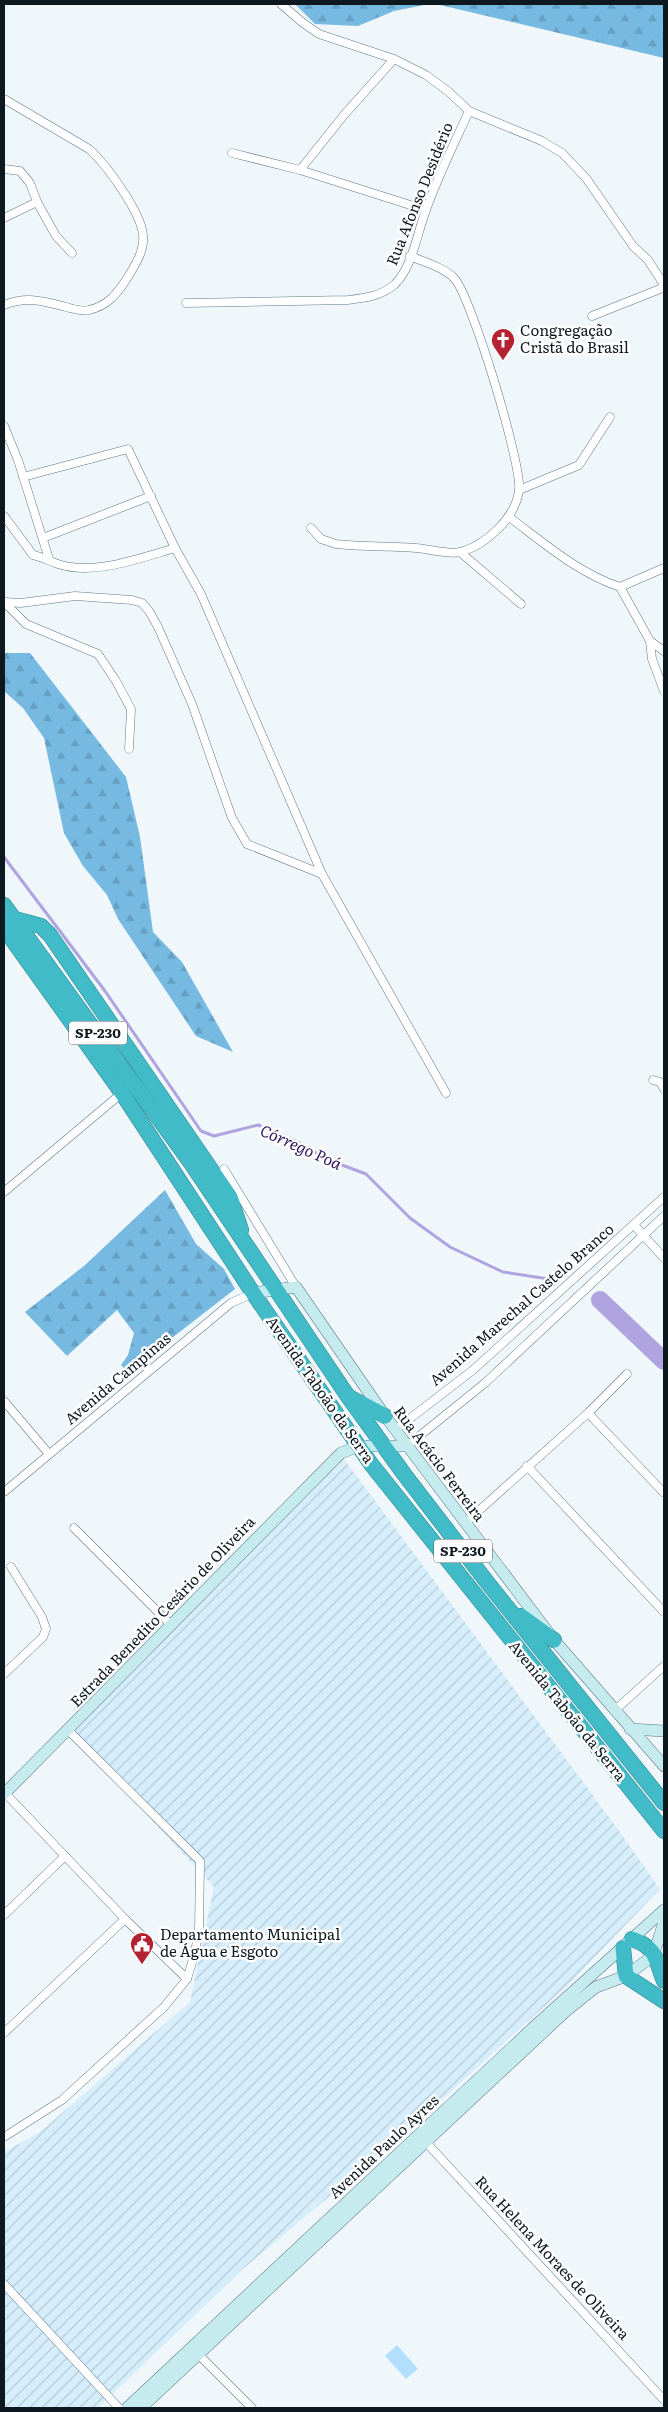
<svg xmlns="http://www.w3.org/2000/svg" width="668" height="2412" viewBox="0 0 668 2412" font-family="Literata,serif">
	<style>
		.industrial { fill: url(#industrial-furrows) }
		.green { fill: #b2e0fc }
		.forest { fill: url(#forest-firs) }
		.lines { fill: none; stroke-linecap: round; stroke-linejoin: round }
		.stream { stroke: #afa3e0; stroke-width: 3 }
		.river { stroke: #afa3e0; stroke-width: 18 }
		.street-casing { stroke: #5c798a; stroke-width: 9 }
		.secondary-casing { stroke: #5c798a; stroke-width: 12 }
		.highway-casing { stroke: #2e828c; stroke-width: 16 }
		.street { stroke: #fff; stroke-width: 8 }
		.secondary { stroke: #c6ebee; stroke-width: 11 }
		.highway { stroke: #40bbc7; stroke-width: 15 }
		.labels { text-anchor: middle; stroke-width: 5; stroke-linejoin: round; paint-order: stroke }
		.shield { fill: #fff; stroke: #565e62; stroke-width: 1 }
		.shield-label { font-size: 14px; font-weight: bold; fill: #0d191f }
		.street-label { font-size: 15px; fill: #0d191f; stroke: #fff }
		.poi-label { font-size: 15px; fill: #0d191f; stroke: #fff; text-anchor: start }
		.water-label { font-size: 16px; font-style: italic; fill: #2f165d; stroke: #fff }
	</style>
	<defs>
		<pattern id="industrial-furrows" width="10" height="10" patternUnits="userSpaceOnUse" patternTransform="scale(1.25)"><rect width="10" height="10" fill="#d6edfb"/><path d="M-1 1l2-2M0 10L10 0M9 11l2-2" fill="none" stroke="#b6cbd7"/></pattern>
		<pattern id="forest-firs" width="22" height="20" patternUnits="userSpaceOnUse" patternTransform="scale(1.25)"><rect width="22" height="20" fill="#76bae1"/><path d="M5 1l3.5 6h-7zM16 11l3.5 6h-7z" fill="#659fc1"/></pattern>
	</defs>
	<rect width="100%" height="100%" fill="#f0f7fa"/>
	<polygon class="industrial" points="344,1459 617,1828 660,1889 568,1985 406,2132 243,2269 98,2408 4,2408 4,2152 40,2132 190,2002 214,1887 72,1734"/>
	<polygon class="green" points="397,2345 418,2369 406,2379 385,2356"/>
	<g class="forest">
		<polygon points="295,4 429,4 394,11 358,26 315,24"/>
		<polygon points="436,4 664,4 664,58"/>
		<polygon points="4,653 30,653 126,777 140,837 153,932 182,962 233,1052 196,1036 118,919 107,895 83,866 64,833 44,738 23,708 4,691"/>
		<polygon points="165,1190 196,1244 224,1269 235,1289 128,1372 121,1365 128,1355 134,1333 117,1310 67,1356 25,1312 84,1266"/>
	</g>
	<g class="lines">
		<polyline class="stream" points="4,857 105,991 201,1131 214,1136 258,1125 298,1142 326,1159 366,1174 410,1218 450,1247 503,1272 555,1280"/>
		<polyline class="river" points="600,1300 664,1361"/>
		<g class="street-casing">
			<g id="street">
				<polyline points="281,4 303,23 319,34 394,59 426,75 449,92 469,111 542,141 562,153 586,178 633,246 648,260 664,285"/>
				<path d="M4,99L89,149C106,164 141,212 143,235C145,251 134,267 126,280C116,295 107,306 89,310C81,312 74,309 66,307C43,301 27,296 4,305"/>
				<polyline points="232,153 300,170 426,210"/>
				<polyline points="4,169 20,171 30,183 37,202 56,236 72,253"/>
				<polyline points="300,170 344,115 394,59"/>
				<polyline points="4,218 37,202"/>
				<path d="M186,303L348,300C365,298 382,296 395,284C413,266 417,233 426,210C438,176 454,144 469,111"/>
				<polyline points="592,316 660,289 664,286"/>
				<polyline points="4,426 18,460 49,559"/>
				<polyline points="23,477 128,449 175,548 201,594 322,874 446,1093"/>
				<polyline points="519,490 579,465 610,417"/>
				<path d="M4,516L33,555C42,557 49,561 58,564C94,576 140,558 175,548"/>
				<path d="M509,517C544,543 578,573 620,587L664,568"/>
				<path d="M311,528L321,539L336,544C363,547 389,546 416,548C430,549 448,555 461,552C487,544 515,518 519,491C523,467 471,295 454,278C443,267 424,262 410,256"/>
				<polyline points="43,538 151,496"/>
				<polyline points="460,552 521,604"/>
				<polyline points="620,587 650,641 664,651"/>
				<polyline points="4,602 21,603 75,596 132,600 142,603 149,611 158,627 192,704 232,818 247,844 322,874"/>
				<polyline points="4,602 26,624 98,654 116,681 131,709 129,749"/>
				<polyline points="650,641 652,659 664,691"/>
				<polyline points="653,1080 660,1082 664,1089"/>
				<polyline points="224,1169 296,1287"/>
				<polyline points="4,1192 122,1093"/>
				<polyline points="634,1225 664,1258"/>
				<polyline points="4,1401 49,1454"/>
				<polyline points="588,1413 664,1493"/>
				<polyline points="395,1430 473,1370 664,1197"/>
				<polyline points="407,1446 485,1383 664,1216"/>
				<polyline points="527,1466 664,1612"/>
				<polyline points="4,1492 231,1303 253,1293"/>
				<polyline points="465,1523 588,1413 627,1374"/>
				<polyline points="74,1528 172,1626"/>
				<polyline points="4,1674 43,1637 46,1629 42,1617 11,1567"/>
				<polyline points="614,1711 664,1666"/>
				<polyline points="4,1792 125,1919 187,1979"/>
				<polyline points="4,1915 65,1856"/>
				<polyline points="4,2033 125,1919"/>
				<polyline points="4,2137 62,2100 164,2007 187,1979 194,1956 199,1932 200,1861 68,1730"/>
				<polyline points="423,2139 664,2400"/>
				<polyline points="4,2284 119,2408"/>
				<polyline points="199,2355 252,2408"/>
			</g>
		</g>
		<g class="secondary-casing">
			<g id="secondary">
				<polyline points="253,1293 296,1287 385,1416 554,1640 664,1766"/>
				<polyline points="630,1729 664,1731"/>
				<polyline points="4,1794 341,1453 359,1446 407,1446"/>
				<polyline points="127,2408 536,2025 664,1910"/>
				<polyline points="141,2408 566,2011 596,1987 626,1976 650,1958 654,1953 664,1922"/>
			</g>
		</g>
		<g class="highway-casing">
			<g id="highway">
				<polyline points="4,905 191,1163 347,1395 404,1474 487,1582 664,1803"/>
				<polyline points="11,918 41,926 50,935 230,1197 241,1230"/>
				<polyline points="4,928 122,1093 253,1293 371,1464 664,1831"/>
				<polyline points="351,1398 385,1416"/>
				<polyline points="521,1616 554,1640"/>
				<path d="M632,1939C657,1948 655,1958 664,1981"/>
				<polyline points="623,1948 626,1976 664,2001"/>
			</g>
		</g>
		<use href="#street" class="street"/>
		<use href="#secondary" class="secondary"/>
		<use href="#highway" class="highway"/>
	</g>
	<defs>
		<g id="church-pin" transform="scale(1.25)"><path d="M0 17L-7.5 6A9.5 9.5 0 1 1 7.5 6Z" fill="#b42231" stroke="#fff"/><path d="M-1.2-6h2.4v3.5h3.3v2.4h-3.3V6h-2.4V-.1h-3.3v-2.4h3.3Z" fill="#fff"/></g>
		<g id="civic-pin" transform="scale(1.25)"><path d="M0 17L-7.5 6A9.5 9.5 0 1 1 7.5 6Z" fill="#b42231" stroke="#fff"/><path d="M-.6-6.5H3V-4.5H.6V-3L4-1V1h2V6H-6V1h2V-1L-.6-3ZM-1.2 2.5V6h2.4V2.5Z" fill="#fff"/></g>
	</defs>
	<g fill-rule="evenodd">
		<use href="#church-pin" x="503" y="340"/>
		<use href="#civic-pin" x="142" y="1944"/>
	</g>
	<g class="labels">
		<g class="shield">
			<rect x="69" y="1021.5" width="58" height="23" rx="4"/>
			<rect x="434" y="1539.5" width="58" height="23" rx="4"/>
		</g>
		<g class="shield-label">
			<text x="98" y="1038">SP-230</text>
			<text x="463" y="1556">SP-230</text>
		</g>
		<g class="street-label">
			<text transform="translate(420 194) rotate(-68)" y="5">Rua Afonso Desidério</text>
			<text transform="translate(522 1305) rotate(-41)" y="5">Avenida Marechal Castelo Branco</text>
			<text transform="translate(118 1379) rotate(-40)" y="5">Avenida Campinas</text>
			<text transform="translate(320 1390) rotate(55)" y="5">Avenida Taboão da Serra</text>
			<text transform="translate(439 1464) rotate(53)" y="5">Rua Acácio Ferreira</text>
			<text transform="translate(163 1612) rotate(-46)" y="5">Estrada Benedito Cesário de Oliveira</text>
			<text transform="translate(567 1711) rotate(51)" y="5">Avenida Taboão da Serra</text>
			<text transform="translate(384 2147) rotate(-43)" y="5">Avenida Paulo Ayres</text>
			<text transform="translate(552 2258) rotate(47)" y="5">Rua Helena Moraes de Oliveira</text>
		</g>
		<g class="poi-label">
			<text x="520" y="336">Congregação<tspan x="520" dy="17">Cristã do Brasil</tspan></text>
			<text x="160" y="1940">Departamento Municipal<tspan x="160" dy="17">de Água e Esgoto</tspan></text>
		</g>
		<g class="water-label">
			<text transform="translate(301 1147) rotate(24)" y="6">Córrego Poá</text>
		</g>
	</g>
	<rect width="668" height="2412" fill="none" stroke="#0d191f" stroke-width="10"/>
</svg>
